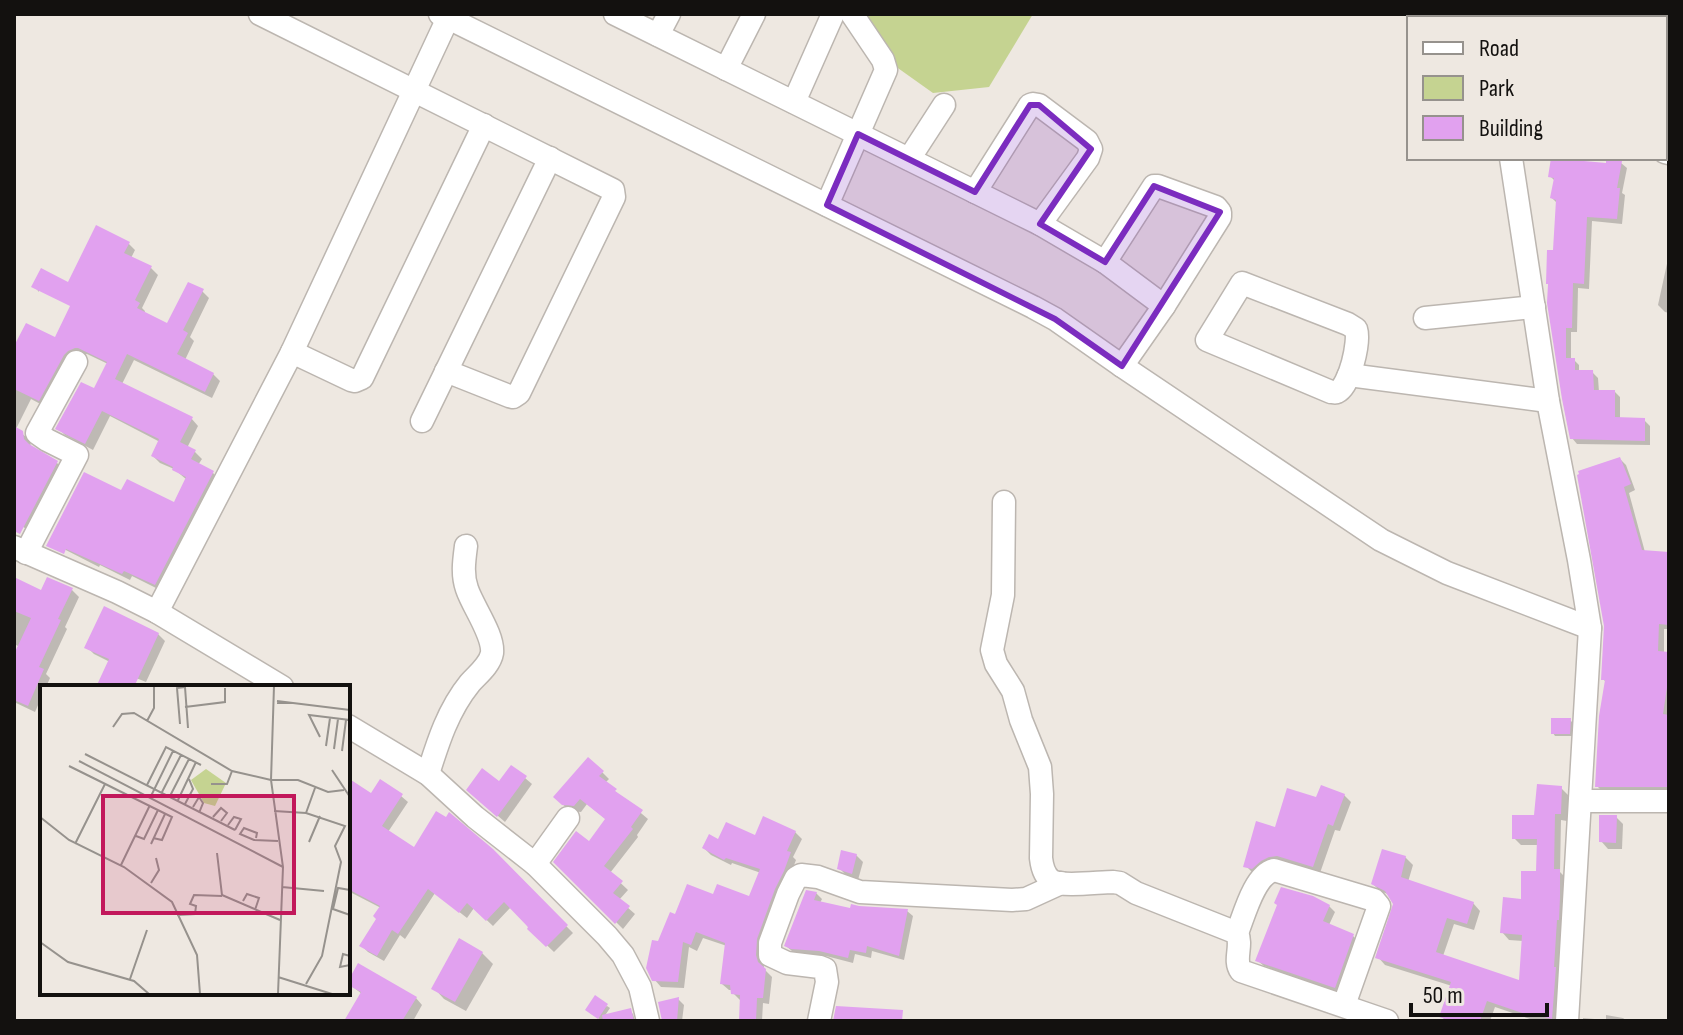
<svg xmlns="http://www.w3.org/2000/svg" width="1683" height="1035" viewBox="0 0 1683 1035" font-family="'Sofia Sans Condensed',sans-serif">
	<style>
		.green { fill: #c5d391 }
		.shadow { fill: #0003 }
		.building { fill: #e1a1ef }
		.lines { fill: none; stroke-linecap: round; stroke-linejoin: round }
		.minor-casing { stroke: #bcb6b0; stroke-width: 25 }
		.minor { stroke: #fff; stroke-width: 22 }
		.marked { fill: #7b2cbf; fill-opacity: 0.2; stroke: #7b2cbf; stroke-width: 6; stroke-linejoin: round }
		.inset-road { fill: none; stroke: #96928d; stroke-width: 2 }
		.view { fill: #c2185b; fill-opacity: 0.15; stroke: #c2185b; stroke-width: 4 }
		.inset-edge { fill: none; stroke: #13110f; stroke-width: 4 }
	</style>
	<rect width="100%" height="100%" fill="#eee8e1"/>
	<polygon class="green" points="859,14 1033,14 989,87 933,93 895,66"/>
	<g class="shadow">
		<polygon points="1515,14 1669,14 1669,74 1665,90 1665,18 1514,18"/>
		<polygon points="1665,101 1669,103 1669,143 1665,141"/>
		<polygon points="1553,158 1571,158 1574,161 1607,165 1621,163 1627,168 1622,193 1625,195 1622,224 1592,221 1589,289 1578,288 1577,332 1571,332 1571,360 1574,360 1579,365 1579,372 1592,372 1598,378 1599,392 1615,392 1620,397 1620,419 1644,420 1650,426 1650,445 1577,444 1572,438 1555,252 1558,204 1552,198 1556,182 1550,176"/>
		<polygon points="128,243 135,250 131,258 151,268 158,275 142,308 145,311 144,314 168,325 202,291 209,298 190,337 194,341 185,360 213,374 220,381 212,398 134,360 122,384 191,418 198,426 187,448 195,452 202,459 198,465 213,473 220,480 162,591 132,576 130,580 100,565 99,567 58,546 122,493 175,504 187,480 174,469 160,463 153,456 160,442 110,416 93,450 65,435 58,428 94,391 108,364 87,354 77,356 46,407 31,399 16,429 30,440 31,448 57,463 64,470 31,532 14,521 14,351 56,340 80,308 39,288 39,292 34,286 69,285"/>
		<polygon points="1668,259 1669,259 1669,313 1665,312 1658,305"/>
		<polygon points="1620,459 1626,465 1635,490 1629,493 1645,552 1668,554 1669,542 1669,629 1664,629 1664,654 1669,654 1669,792 1603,792 1597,786 1606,682 1603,679"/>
		<polygon points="14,580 42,592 72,590 79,597 65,627 67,629 46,674 50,678 46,687 42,687 42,696 35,712 14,702 14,660 20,647 14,644"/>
		<polygon points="158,634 165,641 146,682 136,678 131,687 98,687 110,662 94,654 87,647"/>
		<polygon points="1570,720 1573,723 1572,736 1555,736 1553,733"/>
		<polygon points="602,772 609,779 605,783 648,819 637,835 638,837 610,873 628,890 619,900 635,914 623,929 556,862 590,844 607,820 587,804 581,812 571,811 562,804"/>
		<polygon points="525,778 532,784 505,822 476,797"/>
		<polygon points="348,781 371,796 401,796 408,802 388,832 415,850 492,851 573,933 554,952 530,929 511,907 493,926 474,908 467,918 435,893 405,939 400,935 384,961 368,952 362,946 378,919 381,908 348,891"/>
		<polygon points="1561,788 1569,796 1567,821 1561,820 1560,872 1566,878 1559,1021 1536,1021 1495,1007 1490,1021 1446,1021 1441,1016 1452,986 1385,965 1378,957 1395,904 1390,895 1380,891 1373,884 1405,857 1413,865 1408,882 1473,903 1480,911 1474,930 1454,924 1443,956 1520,983 1523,941 1509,940 1502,932 1523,901 1538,873 1539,845 1521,845 1514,838 1536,817"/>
		<polygon points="1344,795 1351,802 1340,831 1335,830 1320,873 1253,873 1246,866 1277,829 1317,799"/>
		<polygon points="1616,817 1623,824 1622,849 1608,849 1601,841"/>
		<polygon points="795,832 802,839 793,857 796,860 763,946 764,969 772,977 769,1004 763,1003 762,1021 741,1021 740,1000 733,993 733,990 729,990 722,984 727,946 703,938 697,951 689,947 684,988 661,987 654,979 659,943 676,917 714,896 750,898 761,873 732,863 731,865 711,855 704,848 719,841"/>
		<polygon points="856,855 863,862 858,880 846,875 839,868"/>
		<polygon points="816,893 822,899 820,903 852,911 907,911 913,916 904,960 872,951 871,958 855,954 853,963 826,956 798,954 792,951 786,946"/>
		<polygon points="1329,906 1335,912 1329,925 1353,936 1359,942 1340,993 1264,966 1258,961"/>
		<polygon points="482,953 493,964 466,1011 444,999 434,988"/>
		<polygon points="349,984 416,998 422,1005 413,1021 346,1021 362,994"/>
		<polygon points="678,999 684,1005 682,1021 663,1021"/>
		<polygon points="607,1006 610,1008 604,1017 630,1011 633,1014 635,1021 601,1020 590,1013"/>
		<polygon points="1606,1015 1623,1018 1627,1021 1583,1021 1583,1018 1606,1020"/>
	</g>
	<g class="building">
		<polygon points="1551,158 1606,163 1606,158 1622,161 1617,188 1620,188 1617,219 1587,217 1584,284 1573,283 1572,328 1566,328 1566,358 1575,358 1575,370 1593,370 1594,390 1615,390 1615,417 1645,418 1645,441 1570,439 1562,399 1547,303 1548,284 1546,284 1547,250 1553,250 1556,200 1550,198 1554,178 1548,177"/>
		<polygon points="96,225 130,242 124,253 152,266 135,300 140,303 137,308 167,323 188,282 204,289 183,330 188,333 177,354 214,373 205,392 127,354 115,379 193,417 180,442 196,450 191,459 214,471 155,585 124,571 122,574 66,549 64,554 46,546 84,472 121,490 127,479 174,502 186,477 172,470 173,467 151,456 159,439 102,411 85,444 55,429 81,382 94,388 107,362 78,348 75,348 68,351 64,355 39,401 14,389 14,346 26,323 55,337 70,306 31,287 41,268 68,282"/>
		<polygon points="14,426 23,431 24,439 29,444 58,461 20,534 14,531"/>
		<polygon points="1620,457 1631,484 1624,487 1642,550 1669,552 1669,625 1659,624 1658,651 1669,652 1669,674 1663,714 1669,715 1668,787 1595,787 1599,716 1605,680 1601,680 1604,626 1577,475 1579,474 1578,471"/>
		<polygon points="14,577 41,590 47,577 73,588 58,619 61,620 39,667 44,669 28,706 14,700 14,654 31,618 14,611"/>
		<polygon points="104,606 159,633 134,687 96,687 109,659 84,648"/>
		<polygon points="1551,718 1571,718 1570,734 1551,734"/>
		<polygon points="588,757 604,771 599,776 617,789 615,791 643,810 631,827 633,829 604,866 623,881 613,893 630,906 615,924 553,862 576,831 589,841 605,819 580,799 574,806 562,805 553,797"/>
		<polygon points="511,765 527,776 497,817 466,790 482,768 499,781"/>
		<polygon points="348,778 371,793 380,779 403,794 382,826 414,847 436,811 446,817 449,812 493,849 568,925 546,947 527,929 528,927 504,902 486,921 467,903 459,913 428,889 398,934 392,930 377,956 359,946 376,919 373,916 380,906 348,889"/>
		<polygon points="1537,784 1562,786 1561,814 1555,814 1554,869 1560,869 1560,897 1559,920 1557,920 1554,967 1556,967 1552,1019 1532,1014 1531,1016 1487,1001 1480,1021 1452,1021 1439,1017 1451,982 1375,958 1393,904 1385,891 1371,884 1382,849 1406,856 1401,877 1474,902 1467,924 1447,918 1436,952 1519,980 1522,935 1500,933 1503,897 1521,899 1521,871 1536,871 1537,839 1512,839 1512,815 1534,815"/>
		<polygon points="1321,785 1345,794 1333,826 1328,824 1313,867 1277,856 1269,857 1261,861 1252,869 1243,867 1256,821 1275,827 1287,788 1316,797"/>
		<polygon points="1599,815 1617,815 1616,843 1599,842"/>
		<polygon points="763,816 796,831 787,851 791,852 784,871 775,889 757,939 756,955 758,962 766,969 763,998 757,998 756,1021 739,1021 740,995 731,994 730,985 720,984 725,943 696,932 691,945 683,942 678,982 652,981 646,968 652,940 658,941 670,912 675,914 687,884 713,894 717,884 749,896 760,869 726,858 724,860 702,848 709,834 718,839 726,822 755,835"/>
		<polygon points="841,850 857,854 852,874 837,869"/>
		<polygon points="1281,887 1313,896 1330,905 1323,921 1354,934 1335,988 1255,961 1277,905 1274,903"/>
		<polygon points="806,890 817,892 814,900 850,908 851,904 859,906 908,909 899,956 867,946 866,953 850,950 848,958 819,951 791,949 784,946"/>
		<polygon points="459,938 483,952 455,1002 431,989"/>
		<polygon points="358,963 417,997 402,1021 344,1021 361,992 348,985 348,981"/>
		<polygon points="595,995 608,1004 598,1019 585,1010"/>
		<polygon points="679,997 677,1021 662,1021 658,1002"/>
		<polygon points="836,1006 903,1010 902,1021 833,1021"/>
		<polygon points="631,1008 634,1021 603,1021 602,1015"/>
	</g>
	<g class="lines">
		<g class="minor-casing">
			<g id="minor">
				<polyline points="260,14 613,190 614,197 519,393 513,397 509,396 446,371"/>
				<polyline points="440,14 1033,307 1055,319 1122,366 1381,540 1447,573 1590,628"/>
				<polyline points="615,14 1040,224 1105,262 1164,306"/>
				<polyline points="1496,14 1496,18"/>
				<polyline points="658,35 669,14"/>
				<polyline points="726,69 754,14"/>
				<polyline points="794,102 833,14"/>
				<polyline points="1665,152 1669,153"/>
				<polyline points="1511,158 1548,401 1579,560 1590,628 1567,1021"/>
				<polyline points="909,159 944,105"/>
				<polyline points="975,192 1030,105 1033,104 1039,105 1087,141 1091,149 1088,158 1040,224"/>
				<polyline points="827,205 886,70 883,60 852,14"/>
				<polyline points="1105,262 1154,186 1158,186 1216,207 1220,212 1220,217 1164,306 1122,366"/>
				<path d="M1242,283L1348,324L1356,329C1360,341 1350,386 1337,392C1335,393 1333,392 1331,392L1207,340Z"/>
				<polyline points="1425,318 1534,307"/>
				<polyline points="292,352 351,380 355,381 362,378 484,125"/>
				<polyline points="1349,375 1548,401"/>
				<polyline points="422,421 550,158"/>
				<path d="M1004,502L1003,595L992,650L996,664L1013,691L1021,720L1040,767L1042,794L1041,858C1042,867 1044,876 1052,881C1063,887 1099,882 1113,882L1120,883L1136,893L1237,933C1243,946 1233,960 1241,971L1387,1021"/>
				<polyline points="14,547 117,592 157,612 282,687"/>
				<polyline points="26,553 77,455 47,440 37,433 76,362"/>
				<polyline points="157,612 292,352 448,18"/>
				<polyline points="348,726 428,774 475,817 535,864 607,936 623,955 640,987 648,1021"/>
				<path d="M428,774C438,742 448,710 470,683C477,675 490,665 492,653C494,635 473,607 467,589C462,575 464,561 466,546"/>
				<polyline points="1580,801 1669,801"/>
				<polyline points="535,864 568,818"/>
				<path d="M1237,933C1244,916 1254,875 1274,870L1374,900L1379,906L1344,1005"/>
				<polyline points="819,1021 827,982 825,969 820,967 787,963 770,955 770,943 788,894 796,878 801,875 818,877 860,892 1012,900 1026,899 1061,883"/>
			</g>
		</g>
		<use href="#minor" class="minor"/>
	</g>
	<path class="marked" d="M1030,105H1039L1091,149L1040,224L1105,262L1154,186L1220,212L1122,366L1055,319L827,205L858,134L975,192Z"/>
	<g transform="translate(40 685)">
		<rect width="310" height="310" fill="#eee8e1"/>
		<path d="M166,84L186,98L175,121L164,118L151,95Z" fill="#c5d391"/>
		<path class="inset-road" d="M234,1L231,95L243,182L238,309M237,18H253L237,16M253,18L310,25M145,22L185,17V3M107,36L114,23V1M140,39L137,3L145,2L148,43M73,42L82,29L94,28L192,86L231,95H258L288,107L304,105M280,52L269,30L310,35M286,61L290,33M294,64L298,34M302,66L306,35M45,69L195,145M39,76L243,182M29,81L132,132L122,155L113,153M292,85L310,112M171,99H187L192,86M107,100L126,62L161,80M122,107L141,70M111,111L133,66M130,111L149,74M138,115L156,77M145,119L153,104L149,94M153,122L159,112L163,118L159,128M234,126L266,128L305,141L295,161L301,177L282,271L266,299M266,128L275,103M0,132L29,155L84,182L132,217L157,270L160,309M173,132L181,123L187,128L181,136M188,140L194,132L201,134L195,145M96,151L104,154L118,125M216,153L217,148L204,143L200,149L214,155L238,156M269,157L280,131M35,159L65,99M111,159L125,129M177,168L182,210L240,235M81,180L110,120M111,198L119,185L116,173M242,202L284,206M310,205L298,203L293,224L310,230M203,216L207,209L219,213L215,225M137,230L155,229L156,221L150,219L154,210L182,211M0,257L28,277L94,296L109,309M310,271L303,269L300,282L310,280M238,292L292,309M90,294L107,245"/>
		<path class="view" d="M63,111H254V228H63Z"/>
		<rect width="310" height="310" class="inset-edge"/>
	</g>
	<rect width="1683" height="1035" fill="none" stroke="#13110f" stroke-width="32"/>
	<rect x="1407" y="16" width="260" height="144" fill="#eee8e1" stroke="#96928d" stroke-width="2"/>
	<rect x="1423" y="42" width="40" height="12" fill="#ffffff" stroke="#96928d" stroke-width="2"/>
	<text x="1479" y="56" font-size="24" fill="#13110f">Road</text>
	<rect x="1423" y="76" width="40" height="24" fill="#c5d391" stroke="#96928d" stroke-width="2"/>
	<text x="1479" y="96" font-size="24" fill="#13110f">Park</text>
	<rect x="1423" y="116" width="40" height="24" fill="#e1a1ef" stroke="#96928d" stroke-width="2"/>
	<text x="1479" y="136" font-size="24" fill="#13110f">Building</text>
	<path d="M1411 1003v12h136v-12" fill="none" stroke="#13110f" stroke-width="4"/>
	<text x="1423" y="1003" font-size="24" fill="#13110f" stroke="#eee8e1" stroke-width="6" paint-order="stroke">50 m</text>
</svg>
